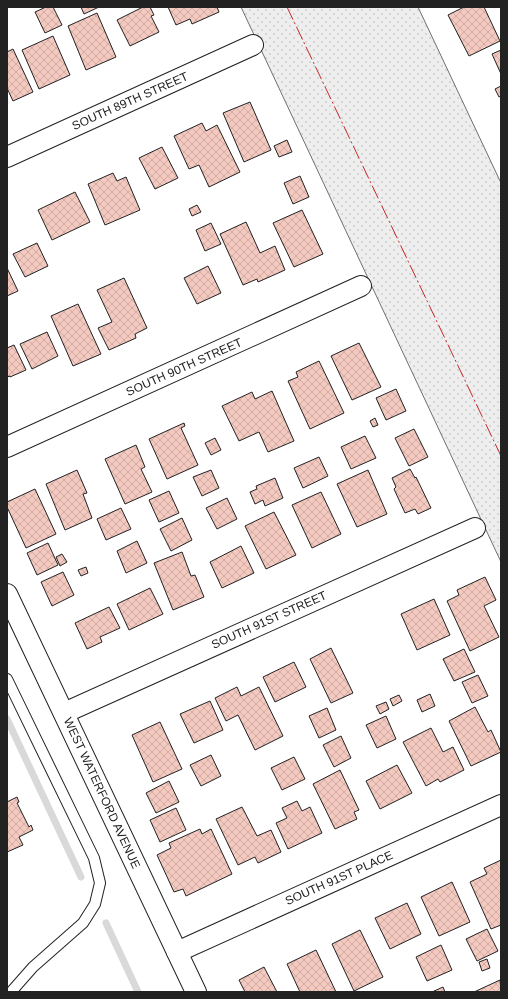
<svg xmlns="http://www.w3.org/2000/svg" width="508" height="999" viewBox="0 0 508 999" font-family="Arial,sans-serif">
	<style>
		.grass { fill: url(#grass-dots); stroke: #6f6f6f }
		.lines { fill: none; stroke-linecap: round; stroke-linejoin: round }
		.stream { stroke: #d9d9d9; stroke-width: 7 }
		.building { fill: url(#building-cross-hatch); stroke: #222 }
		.service-casing { stroke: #222; stroke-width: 12 }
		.minor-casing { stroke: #222; stroke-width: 22 }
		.service { stroke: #fff; stroke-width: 10 }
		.minor { stroke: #fff; stroke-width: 20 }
		.power { stroke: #c62828; stroke-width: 1; stroke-dasharray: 14 3 2 3; stroke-linecap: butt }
		.labels { text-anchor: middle; stroke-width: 3; stroke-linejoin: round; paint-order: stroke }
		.street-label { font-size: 12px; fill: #222; stroke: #fff }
	</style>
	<defs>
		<pattern id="grass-dots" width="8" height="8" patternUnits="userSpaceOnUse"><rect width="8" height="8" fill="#eee"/><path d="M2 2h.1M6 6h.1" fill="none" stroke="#ccc" stroke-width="1.8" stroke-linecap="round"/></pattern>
		<pattern id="building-cross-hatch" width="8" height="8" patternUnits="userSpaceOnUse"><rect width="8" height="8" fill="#f3c9c0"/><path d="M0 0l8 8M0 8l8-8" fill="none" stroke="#d0aca5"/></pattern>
	</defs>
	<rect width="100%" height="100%" fill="#fff"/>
	<polygon class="grass" points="241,7 418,7 501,183 501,562"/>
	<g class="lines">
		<g class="stream">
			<polyline points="7,719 81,877"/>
			<polyline points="106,923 138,992"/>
		</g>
	</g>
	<g class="building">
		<polygon points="46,7 53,7 62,25 45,33 35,12"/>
		<polygon points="81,7 99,7 84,14"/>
		<polygon points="143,7 150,7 154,15 151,16 159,32 130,46 117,20"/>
		<polygon points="168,7 217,7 219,12 192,24 190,19 176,25"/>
		<polygon points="464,7 484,7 500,41 469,56 448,15"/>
		<polygon points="97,13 116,57 86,70 68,26"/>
		<polygon points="53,36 70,75 39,89 22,50"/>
		<polygon points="13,49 33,92 13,101 7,88 7,52"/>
		<polygon points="501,50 501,74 492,54"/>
		<polygon points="501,86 501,96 499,97 495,89"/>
		<polygon points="250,102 271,150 244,162 223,113"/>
		<polygon points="202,123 206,131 217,125 240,172 209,187 199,165 189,169 174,136"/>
		<polygon points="287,140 292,152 279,157 274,146"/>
		<polygon points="162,147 178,178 155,189 139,158"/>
		<polygon points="113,173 117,181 126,177 140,210 105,225 88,184"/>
		<polygon points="300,176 309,197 293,204 284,183"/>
		<polygon points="75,192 90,222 52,240 38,210"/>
		<polygon points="197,205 201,212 192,216 189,209"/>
		<polygon points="302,210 323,254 294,267 273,223"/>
		<polygon points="246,222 260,253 275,246 285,270 258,282 257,279 243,285 220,234"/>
		<polygon points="211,223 221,244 205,251 196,230"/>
		<polygon points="37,243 48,266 25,277 13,254"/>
		<polygon points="208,266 221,293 197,304 184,278"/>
		<polygon points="7,268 18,291 7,296"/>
		<polygon points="124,278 147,328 135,334 136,338 109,350 98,328 112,322 97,290"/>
		<polygon points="78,304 101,354 73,366 51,316"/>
		<polygon points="47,332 58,356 32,369 20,344"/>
		<polygon points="359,343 381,387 352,400 331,356"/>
		<polygon points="14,345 26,370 10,377 10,376 7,377 7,348"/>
		<polygon points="319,361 344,413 310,429 288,381 298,377 296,372"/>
		<polygon points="396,389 406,411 386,420 376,398"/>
		<polygon points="272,391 294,441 268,452 259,432 239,441 222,406 252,392 255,399"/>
		<polygon points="375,418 378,425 373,427 370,421"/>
		<polygon points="184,423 185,426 181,428 198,465 167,479 149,439"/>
		<polygon points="414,429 428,457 409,466 395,438"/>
		<polygon points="365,436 376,458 351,469 341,447"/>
		<polygon points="215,438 221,450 211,455 205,443"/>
		<polygon points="136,445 145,467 141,469 152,492 125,504 105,459"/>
		<polygon points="319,457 328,476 303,488 294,468"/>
		<polygon points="410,469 415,478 416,477 431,508 418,514 415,509 405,513 394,489 396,487 392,478"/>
		<polygon points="77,470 87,493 83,494 92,518 65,530 46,484"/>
		<polygon points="211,470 219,488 202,496 193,477"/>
		<polygon points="368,470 387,514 357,527 337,484"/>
		<polygon points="275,478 283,498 265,506 263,500 255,504 250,492 257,489 256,486"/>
		<polygon points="35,489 56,534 26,548 7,507 7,502"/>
		<polygon points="169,491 179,513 159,522 149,500"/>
		<polygon points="321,492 341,534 312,548 292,505"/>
		<polygon points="227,498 237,519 217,529 206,508"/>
		<polygon points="121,508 131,529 106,540 97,519"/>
		<polygon points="274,512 296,555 266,569 245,526"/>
		<polygon points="182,518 192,540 171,551 160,529"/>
		<polygon points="137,541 147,563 126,573 117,551"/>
		<polygon points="48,543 58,565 37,575 27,553"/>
		<polygon points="241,546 254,573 222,588 210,562"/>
		<polygon points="182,552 191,576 195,575 204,597 173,610 154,563"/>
		<polygon points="62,554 67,562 60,566 56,557"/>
		<polygon points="86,567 88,573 81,576 78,570"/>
		<polygon points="63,572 74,595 52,606 41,582"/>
		<polygon points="485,577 496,600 484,606 499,637 470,651 447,601 459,595 457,590"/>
		<polygon points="150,588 163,614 129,630 117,604"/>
		<polygon points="434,599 450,635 417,650 401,614"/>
		<polygon points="109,607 120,628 100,637 102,642 87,649 75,623"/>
		<polygon points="331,648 353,693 331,703 310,659"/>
		<polygon points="464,649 475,672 454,681 443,659"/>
		<polygon points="294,662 306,687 275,702 263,677"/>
		<polygon points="478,675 488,696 472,703 462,682"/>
		<polygon points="237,687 241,696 259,687 283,736 255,750 238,715 226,721 215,698"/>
		<polygon points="430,694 435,706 422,712 417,700"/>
		<polygon points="399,695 402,701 393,706 390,699"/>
		<polygon points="210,701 223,730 194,743 180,714"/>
		<polygon points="386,702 389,709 380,714 376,706"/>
		<polygon points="475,707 488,732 491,730 501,752 471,766 449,721"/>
		<polygon points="327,708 336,730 319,738 309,716"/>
		<polygon points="386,716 396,739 377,748 366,725"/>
		<polygon points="160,722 182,769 153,782 132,735"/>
		<polygon points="431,728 443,752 453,747 464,770 440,782 438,779 426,786 403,742"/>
		<polygon points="341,736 351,758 334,767 323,745"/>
		<polygon points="211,755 221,776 201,786 190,765"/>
		<polygon points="294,757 305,779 282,790 271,768"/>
		<polygon points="397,765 412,793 380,809 366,781"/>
		<polygon points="340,770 359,810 354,812 357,819 335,829 313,784"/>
		<polygon points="169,781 179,802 156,813 146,793"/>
		<polygon points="17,797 19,802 17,803 29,827 31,825 33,830 19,837 23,845 7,852 7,802"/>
		<polygon points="297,801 302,811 310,807 322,833 288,849 276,823 287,818 282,808"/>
		<polygon points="242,807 257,836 271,830 281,852 258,863 255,857 238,865 216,819"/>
		<polygon points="176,808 186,830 160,842 150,820"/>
		<polygon points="200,829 202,834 211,829 232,874 186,896 183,889 174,892 157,855 171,848 169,843"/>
		<polygon points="501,860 501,925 491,929 470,882 487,874 484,868"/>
		<polygon points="452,882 470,922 439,936 421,897"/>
		<polygon points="407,903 421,934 390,949 375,918"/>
		<polygon points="487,929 498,951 477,961 466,939"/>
		<polygon points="360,930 383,977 354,991 332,944"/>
		<polygon points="441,945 452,970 427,981 416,957"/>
		<polygon points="316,950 336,992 300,992 287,964"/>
		<polygon points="487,959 490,968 482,971 479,962"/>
		<polygon points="264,967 277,992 245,992 239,980"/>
		<polygon points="500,980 501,992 474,992"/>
		<polygon points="443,987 445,992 432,992"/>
	</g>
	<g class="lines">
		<g class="service-casing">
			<polyline id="service" points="7,679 94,858 100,883 95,904 83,923 33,967 11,992"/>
		</g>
		<g class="minor-casing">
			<g id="minor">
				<polyline points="7,157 253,45"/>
				<polyline points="7,447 361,286"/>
				<polyline points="7,594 196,992"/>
				<polyline points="64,713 475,528"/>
				<polyline points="177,952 501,805"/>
			</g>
		</g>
		<use href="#service" class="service"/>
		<use href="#minor" class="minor"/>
		<polyline class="power" points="287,7 501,456"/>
	</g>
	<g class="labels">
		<g class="street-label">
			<text transform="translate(130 101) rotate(-24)" y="4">SOUTH 89TH STREET</text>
			<text transform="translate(184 367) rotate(-24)" y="4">SOUTH 90TH STREET</text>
			<text transform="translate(269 620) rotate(-24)" y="4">SOUTH 91ST STREET</text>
			<text transform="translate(102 793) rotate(65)" y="4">WEST WATERFORD AVENUE</text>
			<text transform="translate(339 878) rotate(-24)" y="4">SOUTH 91ST PLACE</text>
		</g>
	</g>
	<rect width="508" height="999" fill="none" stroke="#222222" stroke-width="16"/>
</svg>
